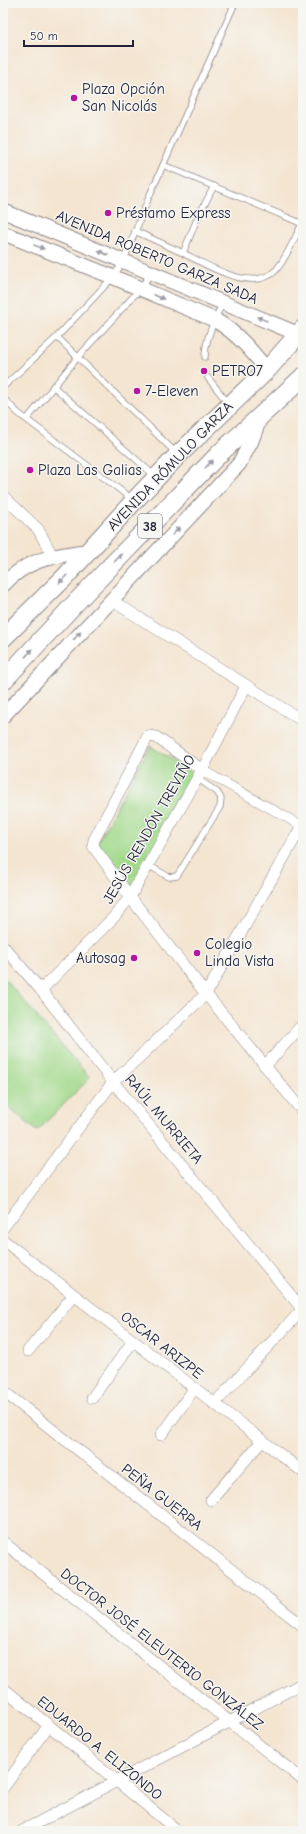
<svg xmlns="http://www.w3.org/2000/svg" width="306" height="1834" viewBox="0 0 306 1834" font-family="'Comic Neue',sans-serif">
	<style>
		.green { fill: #a2d98b; stroke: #627e63 }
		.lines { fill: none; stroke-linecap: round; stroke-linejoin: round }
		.service-casing { stroke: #8b8486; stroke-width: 7 }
		.pedestrian-casing { stroke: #8b8486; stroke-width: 10 }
		.minor-casing { stroke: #8b8486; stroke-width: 12 }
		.tertiary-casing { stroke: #8b8486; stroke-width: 16 }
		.primary-casing { stroke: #8b8486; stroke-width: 20 }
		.service { stroke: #fff; stroke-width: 5.5 }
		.pedestrian { stroke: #fff; stroke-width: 9 }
		.minor { stroke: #fff; stroke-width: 11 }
		.tertiary { stroke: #fff; stroke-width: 14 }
		.primary { stroke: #fff; stroke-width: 18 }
		.oneway { fill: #9c9ca7 }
		.poi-dot { fill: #b5179e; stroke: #f6f6f2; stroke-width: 1.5 }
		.labels { text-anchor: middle; stroke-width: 3; stroke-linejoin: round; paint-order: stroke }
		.shield { fill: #f6f6f2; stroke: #626272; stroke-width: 1 }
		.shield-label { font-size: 14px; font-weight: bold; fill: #22223b }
		.poi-label { font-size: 15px; fill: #22223b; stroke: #f6f6f2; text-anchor: start }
		.street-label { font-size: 15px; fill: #22223b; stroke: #f6f6f2 }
	</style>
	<rect width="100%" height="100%" fill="#f6f6f2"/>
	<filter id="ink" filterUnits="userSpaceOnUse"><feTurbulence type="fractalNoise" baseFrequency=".025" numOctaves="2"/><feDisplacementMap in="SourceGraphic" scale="8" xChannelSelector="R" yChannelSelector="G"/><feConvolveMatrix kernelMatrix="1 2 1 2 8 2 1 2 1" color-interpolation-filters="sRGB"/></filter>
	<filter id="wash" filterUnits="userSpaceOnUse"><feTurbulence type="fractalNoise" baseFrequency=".012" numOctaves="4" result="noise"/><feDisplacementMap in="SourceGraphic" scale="16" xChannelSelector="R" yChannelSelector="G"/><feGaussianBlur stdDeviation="0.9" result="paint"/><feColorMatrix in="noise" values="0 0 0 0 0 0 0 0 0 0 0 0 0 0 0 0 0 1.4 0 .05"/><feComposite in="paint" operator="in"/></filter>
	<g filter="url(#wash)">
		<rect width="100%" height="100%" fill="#f4e5d1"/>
		<g class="green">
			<polygon points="150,746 195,774 132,888 95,846"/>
			<polygon points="3,977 90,1078 37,1131 3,1103"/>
		</g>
	</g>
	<g filter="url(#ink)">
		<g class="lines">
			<g class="service-casing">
				<g id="service">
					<polyline points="301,3 303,14"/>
					<polyline points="163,165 303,224"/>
					<path d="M214,186L197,219L183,253C207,265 253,294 276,270C286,259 295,237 302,224"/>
					<polyline points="135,231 183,253"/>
					<polyline points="57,337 177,454"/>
					<path d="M205,357C205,339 215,319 222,304"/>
					<polyline points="208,378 228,403"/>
					<polyline points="53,386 155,476"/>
					<polyline points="3,387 57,337 113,277 123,262 149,197 235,3"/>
					<polyline points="3,398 18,413 132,499"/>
					<polyline points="27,419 78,357 141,288 150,274"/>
					<polyline points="148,865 169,877 177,876 220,807 221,798 217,792 197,778"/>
				</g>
			</g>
			<g class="pedestrian-casing">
				<polyline id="pedestrian" points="202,770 302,826"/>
			</g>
			<g class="minor-casing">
				<g id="minor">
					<polyline points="3,496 38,529 53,557"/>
					<polyline points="111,600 303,721"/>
					<polyline points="202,770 156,737 148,736 94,840 93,846 130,897 206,994 303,1112"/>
					<polyline points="3,946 41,990 113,1082 303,1310"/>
					<polyline points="41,990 113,918 130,897 202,770 246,686"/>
					<polyline points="265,1066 303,1024"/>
					<polyline points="3,1228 113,1082 206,994 303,824"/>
					<polyline points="3,1240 303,1472"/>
					<polyline points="28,1351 73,1296"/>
					<polyline points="3,1391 303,1626"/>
					<polyline points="92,1398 133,1341"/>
					<polyline points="214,1404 303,1309"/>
					<polyline points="161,1435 194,1389"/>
					<polyline points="211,1500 262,1441"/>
					<polyline points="3,1542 303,1780"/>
					<polyline points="3,1688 178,1831"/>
					<polyline points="3,1788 49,1725"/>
					<polyline points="22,1831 303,1683"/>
				</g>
			</g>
			<g class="tertiary-casing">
				<g id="tertiary">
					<polyline points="3,211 298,334"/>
					<path d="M3,233L113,277L215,320C237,333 251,350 267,370"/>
					<path d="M3,585C28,558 54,556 88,551"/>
					<polyline points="3,716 239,464 251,442 260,418"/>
				</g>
			</g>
			<g class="primary-casing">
				<g id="primary">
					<polyline points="3,638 65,577 134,501 178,455 267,370 303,329"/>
					<polyline points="3,681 82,596 220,453 303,377"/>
				</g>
			</g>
			<use href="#service" class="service"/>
			<use href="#pedestrian" class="pedestrian"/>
			<use href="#minor" class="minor"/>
			<use href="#tertiary" class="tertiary"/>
			<use href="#primary" class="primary"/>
		</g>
		<defs><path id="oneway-solid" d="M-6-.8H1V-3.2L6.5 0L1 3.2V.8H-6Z"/></defs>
		<g class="oneway">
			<use href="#oneway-solid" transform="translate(39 247) rotate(22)"/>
			<use href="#oneway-solid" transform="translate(103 253) rotate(-157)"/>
			<use href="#oneway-solid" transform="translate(159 297) rotate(25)"/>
			<use href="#oneway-solid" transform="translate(262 319) rotate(-158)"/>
			<use href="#oneway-solid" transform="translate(209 464) rotate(-46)"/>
			<use href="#oneway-solid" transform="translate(176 531) rotate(-46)"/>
			<use href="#oneway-solid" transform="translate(118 558) rotate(-46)"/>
			<use href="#oneway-solid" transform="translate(63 579) rotate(134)"/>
			<use href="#oneway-solid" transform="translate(77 636) rotate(-47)"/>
			<use href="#oneway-solid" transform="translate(29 653) rotate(-47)"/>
		</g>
	</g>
	<g class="poi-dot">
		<circle cx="74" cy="98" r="4"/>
		<circle cx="108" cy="213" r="4"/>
		<circle cx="204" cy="371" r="4"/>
		<circle cx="137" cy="391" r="4"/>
		<circle cx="30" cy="470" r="4"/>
		<circle cx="197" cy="953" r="4"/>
		<circle cx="134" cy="958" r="4"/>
	</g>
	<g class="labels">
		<rect class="shield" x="138" y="514" width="24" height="24" rx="3"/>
		<g class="shield-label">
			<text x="150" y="531">38</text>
		</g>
		<g class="poi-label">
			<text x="82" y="94">Plaza Opción<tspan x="82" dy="17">San Nicolás</tspan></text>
			<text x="116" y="218">Préstamo Express</text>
			<text x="212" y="376">PETRO7</text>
			<text x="145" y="396">7-Eleven</text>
			<text x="38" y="475">Plaza Las Galias</text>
			<text x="205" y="949">Colegio<tspan x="205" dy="17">Linda Vista</tspan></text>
			<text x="126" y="963" text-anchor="end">Autosag</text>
		</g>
		<g class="street-label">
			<text transform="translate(157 257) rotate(23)" y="5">AVENIDA ROBERTO GARZA SADA</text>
			<text transform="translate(170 466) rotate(-46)" y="5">AVENIDA RÓMULO GARZA</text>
			<text transform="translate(149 829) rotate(-60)" y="5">JESÚS RENDÓN TREVIÑO</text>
			<text transform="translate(164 1119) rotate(50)" y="5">RAÚL MURRIETA</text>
			<text transform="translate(162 1345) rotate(38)" y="5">OSCAR ARIZPE</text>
			<text transform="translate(162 1497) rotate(38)" y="5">PEÑA GUERRA</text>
			<text transform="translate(162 1649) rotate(38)" y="5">DOCTOR JOSÉ ELEUTERIO GONZÁLEZ</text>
			<text transform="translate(100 1748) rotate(39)" y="5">EDUARDO A. ELIZONDO</text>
		</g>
	</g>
	<rect width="306" height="1834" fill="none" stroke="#f6f6f2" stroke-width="16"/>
	<path d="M24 40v6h109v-6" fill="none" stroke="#22223b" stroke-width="2"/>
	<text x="30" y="40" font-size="12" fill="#22223b" stroke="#f6f6f2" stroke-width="3" paint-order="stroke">50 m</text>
</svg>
